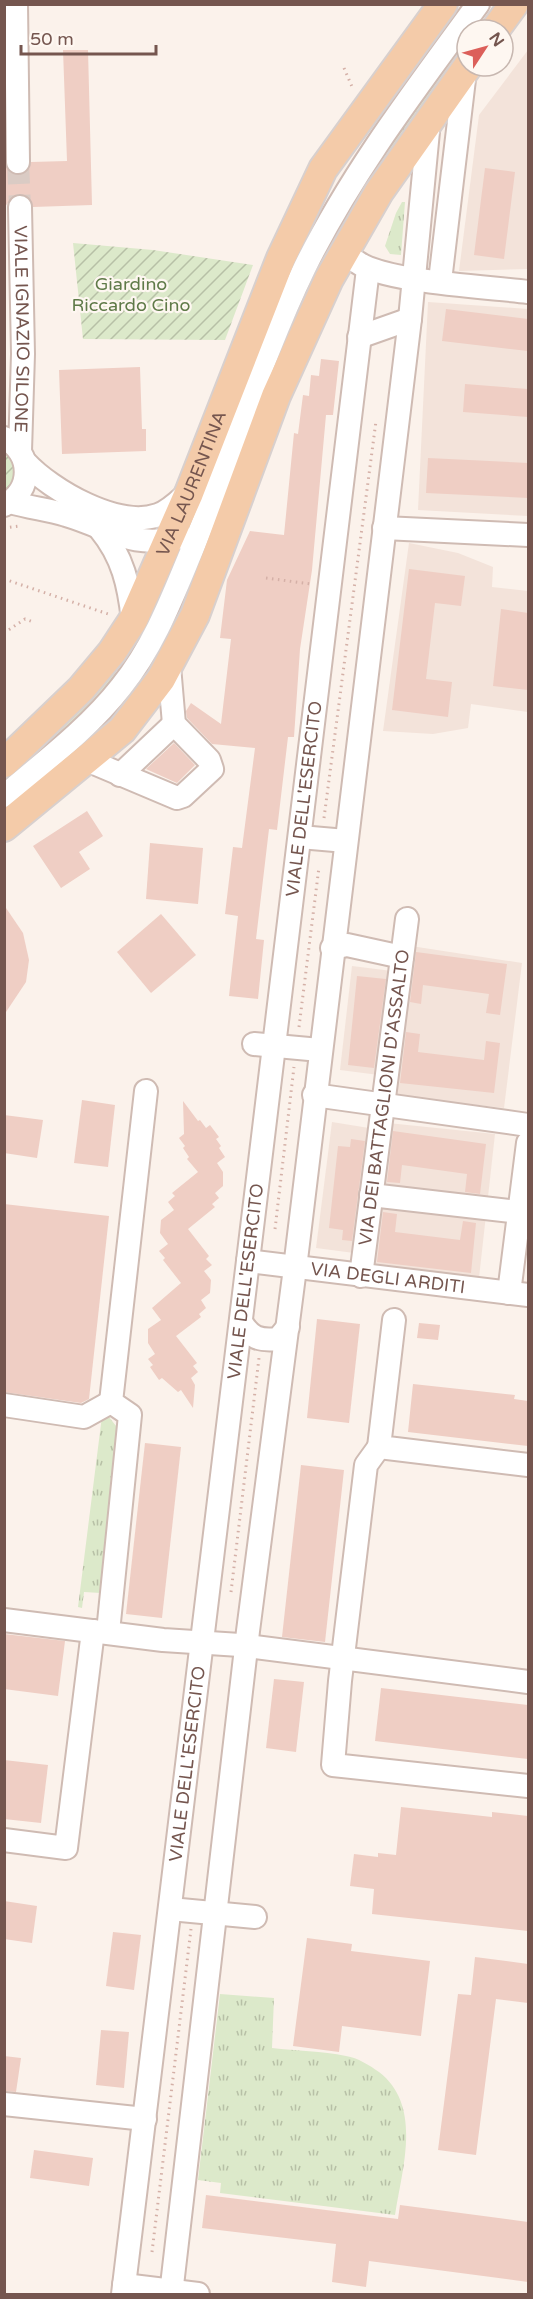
<svg xmlns="http://www.w3.org/2000/svg" width="533" height="2299" viewBox="0 0 533 2299" font-family="'Varela Round',sans-serif">
	<style>
		.residential { fill: #f3e3da }
		.grass { fill: url(#grass-tufts) }
		.garden { fill: url(#garden-furrows) }
		.building { fill: #efcec4 }
		.lines { fill: none; stroke-linecap: round; stroke-linejoin: round }
		.minor-tunnel { stroke: #dacbc4; stroke-width: 22; stroke-dasharray: 22 11; stroke-linecap: butt }
		.minor-casing { stroke: #cfbbb3; stroke-width: 26 }
		.major-casing { stroke: #d8d0ce; stroke-width: 32 }
		.path { stroke: #d4b0a7; stroke-width: 3; stroke-dasharray: 1.5 4.5; stroke-linecap: butt }
		.minor { stroke: #fff; stroke-width: 22 }
		.major { stroke: #f4cba9; stroke-width: 28 }
		.labels { text-anchor: middle; stroke-width: 4.5; stroke-linejoin: round; paint-order: stroke }
		.park-label { font-size: 18px; fill: #5f7a48; stroke: #fef7f1 }
		.street-label { font-size: 18px; fill: #75564f; stroke: #fef7f1 }
	</style>
	<defs>
		<pattern id="grass-tufts" width="24" height="20" patternUnits="userSpaceOnUse" patternTransform="scale(1.5)"><rect width="24" height="20" fill="#dce9ca"/><path d="M3 7l-1-3M5 7V3M7 7l1-3M15 17l-1-3M17 17v-4M19 17l1-3" fill="none" stroke="#b7c0a6"/></pattern>
		<pattern id="garden-furrows" width="10" height="10" patternUnits="userSpaceOnUse" patternTransform="scale(1.5)"><rect width="10" height="10" fill="#dce9ca"/><path d="M-1 1l2-2M0 10L10 0M9 11l2-2" fill="none" stroke="#b7c0a6"/></pattern>
	</defs>
	<rect width="100%" height="100%" fill="#fbf2eb"/>
	<g class="residential">
		<polygon points="528,50 528,269 459,271 479,115"/>
		<polygon points="428,302 528,309 528,516 418,510"/>
		<polygon points="409,543 458,553 493,567 492,587 528,591 528,712 471,704 468,728 433,734 383,731"/>
		<polygon points="411,946 522,963 504,1108 394,1096"/>
		<polygon points="352,966 392,971 379,1075 340,1070"/>
		<polygon points="332,1122 369,1128 354,1253 316,1248"/>
		<polygon points="388,1123 495,1134 479,1278 370,1267"/>
	</g>
	<g class="grass">
		<polygon points="467,38 467,50 394,151 355,211 349,206 388,145"/>
		<polygon points="402,202 405,202 401,255 390,254 385,246 396,213"/>
		<polygon points="112,670 117,673 85,709 35,755 33,753"/>
		<polygon points="102,1416 109,1417 120,1431 101,1593 84,1592 82,1608 78,1607"/>
		<path d="M220,1994L274,1998L272,2048C296,2051 322,2051 346,2056C358,2058 369,2065 379,2072C423,2106 402,2169 395,2215L220,2193L221,2183L198,2180Z"/>
	</g>
	<g class="garden">
		<polygon points="73,243 153,250 253,265 225,340 83,339"/>
		<path d="M5,451C17,464 19,479 5,491Z"/>
	</g>
	<g class="building">
		<polygon points="63,50 88,50 92,205 33,207 27,196 19,194 13,196 4,208 4,163 11,173 19,175 29,169 31,162 67,161"/>
		<polygon points="485,168 515,172 504,259 474,255"/>
		<polygon points="446,309 528,319 528,351 442,341"/>
		<polygon points="321,359 339,361 333,415 326,415 312,570 300,649 294,737 288,737 277,830 269,829 256,939 264,940 258,999 229,996 238,916 225,914 233,847 242,848 255,748 212,744 187,718 186,711 191,703 221,724 231,639 220,638 227,580 250,531 284,535 294,433 298,434 303,395 309,396 311,375 319,376"/>
		<polygon points="140,367 142,429 146,429 146,451 62,454 59,370"/>
		<polygon points="465,384 528,389 528,417 463,412"/>
		<polygon points="428,458 528,463 528,498 426,493"/>
		<polygon points="409,569 465,576 461,606 435,603 426,679 452,682 448,717 392,710"/>
		<polygon points="501,609 528,613 528,690 493,686"/>
		<polygon points="174,743 195,765 177,783 146,769"/>
		<polygon points="87,811 103,836 79,852 90,869 61,888 33,846"/>
		<polygon points="150,843 203,848 198,904 146,899"/>
		<polygon points="4,905 23,933 29,960 26,982 4,1015"/>
		<polygon points="161,914 196,955 151,993 117,952"/>
		<polygon points="416,952 507,964 500,1015 486,1013 489,994 423,985 421,1004 410,1002"/>
		<polygon points="357,976 386,979 374,1068 348,1065"/>
		<polygon points="406,1032 420,1034 418,1052 484,1060 486,1041 500,1043 494,1093 400,1083"/>
		<polygon points="82,1100 115,1105 108,1167 74,1163"/>
		<polygon points="183,1101 198,1121 200,1120 206,1128 210,1125 219,1137 216,1139 221,1146 219,1148 225,1157 217,1163 223,1172 223,1186 215,1193 219,1198 212,1204 215,1207 188,1229 209,1256 206,1259 212,1265 204,1271 211,1280 210,1293 201,1300 206,1308 199,1314 201,1317 176,1336 197,1363 193,1366 198,1372 191,1378 195,1385 193,1408 181,1390 178,1392 162,1378 159,1380 150,1367 153,1365 148,1359 155,1354 148,1343 148,1329 161,1320 152,1308 181,1283 163,1260 165,1258 159,1251 168,1244 160,1233 161,1220 174,1210 168,1202 175,1196 172,1193 198,1172 187,1159 189,1157 183,1148 185,1146 179,1138 184,1134"/>
		<polygon points="4,1115 43,1120 37,1158 4,1153"/>
		<polygon points="393,1131 486,1144 480,1194 465,1192 467,1174 402,1165 400,1183 387,1182"/>
		<polygon points="351,1139 365,1141 352,1241 342,1240 343,1230 329,1228 338,1146 350,1147"/>
		<polygon points="4,1204 109,1216 89,1399 81,1403 4,1392"/>
		<polygon points="383,1212 397,1214 395,1232 460,1240 463,1221 476,1223 471,1273 377,1262"/>
		<polygon points="317,1319 360,1324 349,1423 307,1418"/>
		<polygon points="419,1323 440,1325 438,1340 417,1338"/>
		<polygon points="413,1384 515,1395 514,1399 528,1401 528,1446 408,1432"/>
		<polygon points="145,1443 181,1447 162,1618 126,1614"/>
		<polygon points="301,1465 344,1470 325,1642 282,1637"/>
		<polygon points="4,1634 65,1641 58,1696 4,1689"/>
		<polygon points="274,1679 304,1682 296,1752 266,1748"/>
		<polygon points="381,1688 528,1705 528,1759 375,1741"/>
		<polygon points="4,1760 48,1765 41,1823 4,1819"/>
		<polygon points="401,1807 492,1817 492,1812 528,1816 528,1931 372,1914 374,1889 350,1886 354,1854 378,1857 378,1853 396,1855"/>
		<polygon points="4,1901 37,1906 32,1943 4,1939"/>
		<polygon points="113,1932 141,1935 134,1990 106,1986"/>
		<polygon points="307,1938 352,1944 351,1951 430,1961 421,2036 342,2026 339,2052 293,2046"/>
		<polygon points="475,1957 528,1964 528,2003 496,1999 476,2155 438,2150 458,1994 471,1995"/>
		<polygon points="101,2030 129,2032 124,2088 96,2085"/>
		<polygon points="4,2056 21,2058 16,2092 4,2091"/>
		<polygon points="34,2150 93,2158 89,2186 30,2178"/>
		<polygon points="206,2195 398,2219 400,2205 528,2222 528,2282 369,2261 366,2287 332,2282 336,2244 202,2228"/>
	</g>
	<g class="lines">
		<polyline class="minor-tunnel" points="18,162 20,207"/>
		<g class="minor-casing">
			<g id="minor">
				<polyline points="16,4 18,162"/>
				<path id="s1" d="M20,207L23,354L20,451"/>
				<path d="M357,262C384,282 490,287 528,292"/>
				<polyline points="440,281 465,71"/>
				<polyline points="359,337 410,319"/>
				<path d="M4,438C33,453 33,491 4,505"/>
				<path d="M25,462C52,491 118,529 158,515C169,511 178,502 187,494"/>
				<path d="M11,502C29,508 48,509 66,515C113,529 129,549 182,537"/>
				<polyline points="384,528 528,535"/>
				<path d="M100,529C123,557 129,585 133,620"/>
				<polyline points="87,760 177,798 183,796 212,769 209,760 174,724 169,666"/>
				<polyline points="120,775 174,724"/>
				<path d="M4,796C44,762 89,728 121,687C154,646 172,598 192,550C231,457 261,358 305,267C352,172 415,90 478,4"/>
				<polyline points="300,837 346,841"/>
				<polyline points="332,948 347,945 402,957"/>
				<polyline points="254,1044 320,1050"/>
				<polyline points="314,1095 528,1125"/>
				<polyline points="371,1195 519,1212"/>
				<path id="s2" d="M248,1261L528,1295"/>
				<path id="s3" d="M361,1276L407,919"/>
				<polyline points="509,1293 528,1143"/>
				<polyline points="394,1320 379,1447 528,1465"/>
				<path d="M241,1322C251,1338 259,1341 278,1339L288,1327"/>
				<polyline points="4,1405 84,1417 111,1402"/>
				<polyline points="379,1447 366,1465 340,1681 333,1765 528,1786"/>
				<polyline points="4,1620 163,1640 240,1645 528,1682"/>
				<polyline points="108,1632 130,1415 111,1402 146,1091"/>
				<polyline points="4,1840 66,1848 93,1631"/>
				<polyline points="170,1909 255,1917"/>
				<polyline points="4,2104 145,2119"/>
				<polyline points="124,2285 198,2294"/>
				<path id="s4" d="M123,2294L368,269"/>
				<polyline points="171,2294 248,1631 295,1268 410,319 429,121"/>
			</g>
		</g>
		<g class="major-casing">
			<g id="major">
				<polyline points="495,30 514,4"/>
				<path id="s5" d="M4,763L81,689L112,652L133,620L189,493L281,258L323,169L443,4"/>
				<polyline points="4,827 122,730 161,679 195,615 276,396 329,279 379,192 468,66"/>
			</g>
		</g>
		<g class="path">
			<polyline points="344,68 353,89"/>
			<polyline points="4,528 20,526"/>
			<polyline points="266,578 311,584"/>
			<polyline points="4,579 111,615"/>
			<polyline points="4,633 25,619 33,622"/>
			<polyline points="324,818 376,421"/>
			<polyline points="299,1027 319,867"/>
			<polyline points="275,1229 294,1067"/>
			<polyline points="231,1592 259,1358"/>
			<polyline points="152,2252 191,1929"/>
		</g>
		<use href="#minor" class="minor"/>
		<use href="#major" class="major"/>
	</g>
	<g class="labels">
		<g class="park-label">
			<text x="131" y="290">Giardino<tspan x="131" dy="21">Riccardo Cino</tspan></text>
		</g>
		<g class="street-label">
			<text dy="6" stroke="none"><textPath href="#s1" startOffset="122">VIALE IGNAZIO SILONE</textPath></text>
			<text dy="6" stroke="none"><textPath href="#s5" startOffset="342">VIA LAURENTINA</textPath></text>
			<text dy="6" stroke="none"><textPath href="#s4" startOffset="1506">VIALE DELL'ESERCITO</textPath></text>
			<text dy="6" stroke="none"><textPath href="#s3" startOffset="180">VIA DEI BATTAGLIONI D'ASSALTO</textPath></text>
			<text dy="6" stroke="none"><textPath href="#s2" startOffset="141">VIA DEGLI ARDITI</textPath></text>
			<text dy="6" stroke="none"><textPath href="#s4" startOffset="1020">VIALE DELL'ESERCITO</textPath></text>
			<text dy="6" stroke="none"><textPath href="#s4" startOffset="534">VIALE DELL'ESERCITO</textPath></text>
		</g>
	</g>
	<rect width="533" height="2299" fill="none" stroke="#75564f" stroke-width="12"/>
	<g transform="translate(485 48) rotate(54)"><circle r="28" fill="#fef7f1" stroke="#c7b7b0" stroke-width="1.5"/>
	<path d="M0-4.5L10 22L0 15L-10 22Z" fill="#dc5f5a"/>
	<text y="-9" font-size="16" font-weight="bold" text-anchor="middle" fill="#75564f">N</text>
	</g>
	<path d="M21 45v9h135v-9" fill="none" stroke="#75564f" stroke-width="3"/>
	<text x="30" y="45" font-size="18" fill="#75564f" stroke="#fef7f1" stroke-width="4.5" paint-order="stroke">50 m</text>
</svg>
